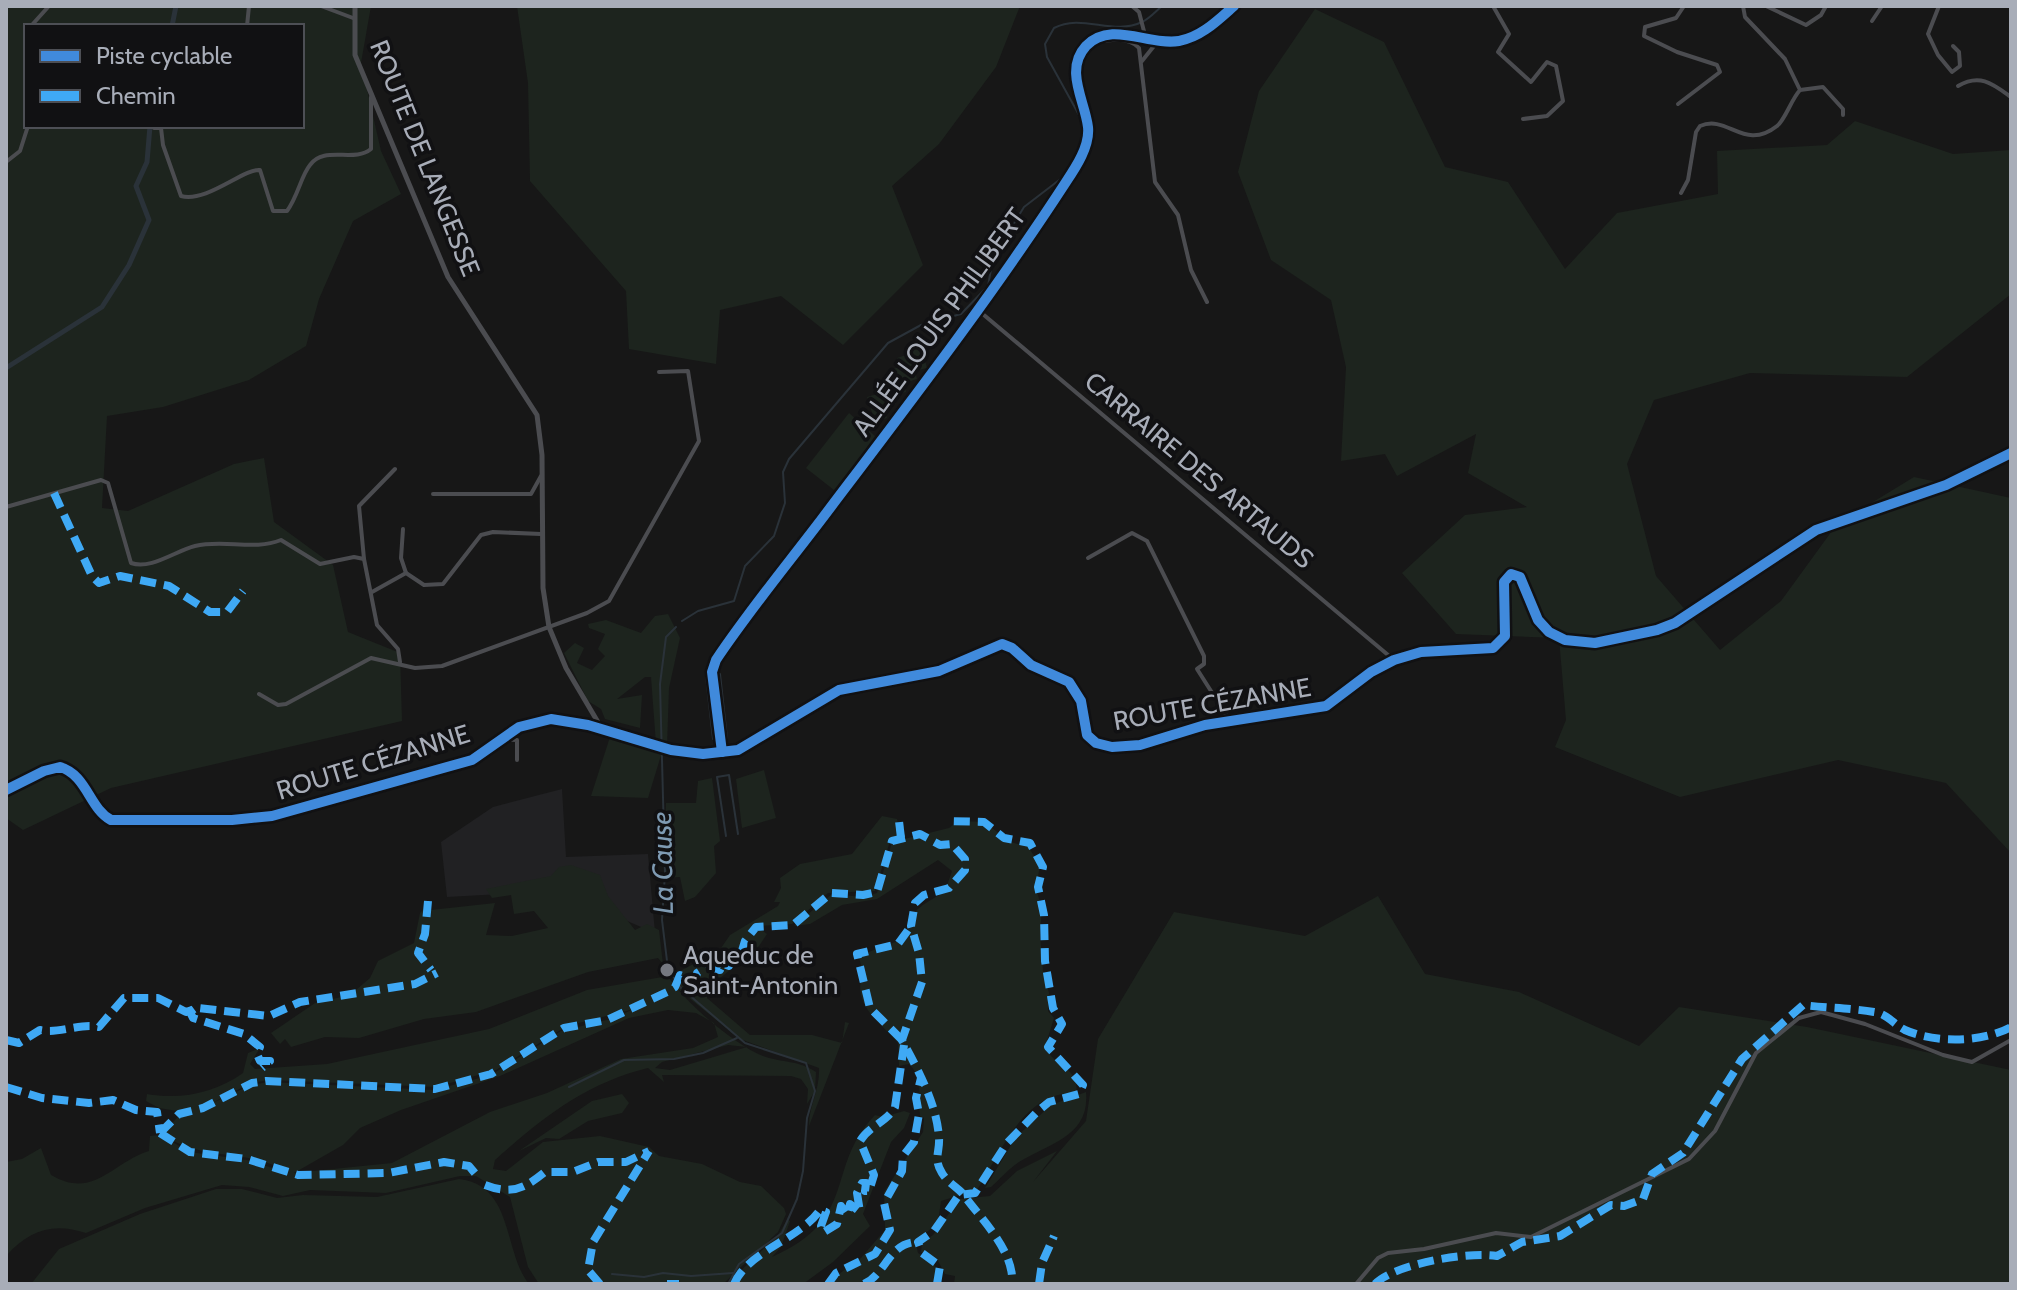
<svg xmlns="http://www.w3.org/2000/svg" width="2017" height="1290" viewBox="0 0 2017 1290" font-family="Cabin,sans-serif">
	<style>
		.built { fill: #212123 }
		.green { fill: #1d241e; fill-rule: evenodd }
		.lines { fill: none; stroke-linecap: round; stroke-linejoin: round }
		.stream { stroke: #2a3239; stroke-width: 2 }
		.canal { stroke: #2a3239; stroke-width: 5 }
		.minor { stroke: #4b4c50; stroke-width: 4 }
		.tertiary { stroke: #4b4c50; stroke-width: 5 }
		.quiet { stroke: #3fa9f5; stroke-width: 8; stroke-dasharray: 16 8; stroke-linecap: butt }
		.cycleway-casing { stroke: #111113; stroke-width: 15 }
		.cycleway { stroke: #408adc; stroke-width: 10 }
		.poi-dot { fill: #757880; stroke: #111113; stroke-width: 3 }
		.labels { text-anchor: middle; stroke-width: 7; stroke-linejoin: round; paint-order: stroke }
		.street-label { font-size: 26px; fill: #a8adb8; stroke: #111113 }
		.poi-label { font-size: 26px; fill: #a8adb8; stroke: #111113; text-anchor: start }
		.water-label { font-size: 28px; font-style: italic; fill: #7f9bb3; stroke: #111113 }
	</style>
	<rect width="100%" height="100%" fill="#171717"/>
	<polygon class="built" points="562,789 566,857 648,854 655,933 558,891 447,897 441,842 493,807"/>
	<g class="green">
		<path d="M6,6H371L361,63L381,151L401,194L353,221L319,299L306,346L249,380L163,407L107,416L102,508L128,511L234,464L264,458L274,522L333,565L348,632L400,653L402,721L111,788L23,830L6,818ZM26,26H302V126H26Z"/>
		<polygon points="517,6 1020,6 996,67 939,144 892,186 923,265 843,345 781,296 720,310 716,364 629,349 626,291 530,181 528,83"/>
		<polygon points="1315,9 1384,42 1445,167 1508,182 1565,269 1617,213 1718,194 1717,151 1827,145 1855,121 1953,154 2011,150 2011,294 1907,377 1750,373 1654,400 1627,464 1656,576 1720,650 1781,601 1837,524 1914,477 2011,498 2011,853 1946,783 1838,760 1680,797 1555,747 1566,720 1559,638 1456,634 1402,573 1465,515 1527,507 1468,473 1476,434 1397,476 1385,454 1341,461 1346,367 1331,300 1271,260 1238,172 1259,91"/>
		<polygon points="920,343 927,368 915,371 917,379 904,383 906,392 894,395 896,404 884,408 887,418 875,422 867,397 880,393 877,383 889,380 887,371 899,367 897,358 909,354 908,347"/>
		<polygon points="849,413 876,437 834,490 806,468"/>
		<polygon points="668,614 680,638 669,688 667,747 656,744 651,677 645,677 617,699 642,695 640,728 605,719 601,709 588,701 564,653 575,643 584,648 577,663 592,670 605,656 598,649 605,634 589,628 588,624 606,620 641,633 655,616"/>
		<polygon points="610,737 662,752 648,798 591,796"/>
		<polygon points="764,770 776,818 742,828 736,779"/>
		<polygon points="712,778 720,841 714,846 716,873 695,897 685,901 680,877 664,878 666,803 696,803 698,781"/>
		<path d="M882,816L897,819L900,837L890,841L875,891L828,893L792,924L756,926L767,934L759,946L708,988L707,998L750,1035H812L842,1043L845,1022L849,1023L809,1126C809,1105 820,1090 819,1068L740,1039L678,989L676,979L682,970L719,951L730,935L778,906L780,902H774L781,888L780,878L800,864L852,854Z"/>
		<path d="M957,822C966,822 977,820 985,824C1005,834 1000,843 1027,845L1040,865L1036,889L1042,908L1040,934L1043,971L1049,993L1048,1011L1054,1018L1045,1047C1052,1065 1081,1068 1076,1093C1023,1091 1001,1153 977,1190L941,1201L938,1222C929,1233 913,1237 918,1253L933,1262L937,1270L935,1284H825L861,1258L885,1230L884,1192L923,1132L924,1118L920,1116C918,1098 924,1078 909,1064L899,1066L898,1043C885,1027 866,1015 861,995C858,981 865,970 858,956L898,941L908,933C909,907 927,904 945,891L952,871L938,860L877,899L842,905L810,924L794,926L832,894L863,897L877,893L892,842L949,828Z"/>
		<polygon points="571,865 600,875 608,896 635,930 647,924 659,930 663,964 658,958 588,972 476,1012 424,1019 359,1038 325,1037 291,1047 285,1039 280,1044 271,1033 315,1003 350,995 370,978 378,961 414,943 420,913 428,905 431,910 495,903 486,935 512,936 548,928 534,911 514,914 511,895 492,898 486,889 551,876 559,867"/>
		<polygon points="1378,896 1425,974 1519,992 1639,1046 1679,1007 1807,1027 2011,1070 2011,1284 954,1284 955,1276 945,1274 937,1259 921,1252 922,1243 933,1235 960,1199 990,1196 1017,1171 1057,1151 1033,1182 1086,1121 1098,1039 1174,912 1305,936"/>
		<path d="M668,976C684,1002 735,1045 763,1056C782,1063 799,1060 816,1072L815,1091L807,1104L808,1089L801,1079L791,1076L662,1075L664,1082L648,1068C586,1083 542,1118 495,1160L493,1169L506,1171L543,1142L600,1136L649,1147L659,1156L702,1164L740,1182L761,1186L784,1208L786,1214L778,1232L723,1284H539L528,1267L510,1197L476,1176H460L386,1193L310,1190L283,1196L249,1187L222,1185L145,1208L86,1233C53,1222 29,1230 6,1256V1162L22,1159L41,1148L51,1175C94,1200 111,1163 149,1151L150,1136L160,1135L190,1152L247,1160L289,1173C252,1148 201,1162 164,1135V1131L183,1112L159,1108L146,1101L147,1094C181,1100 215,1093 243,1073L248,1053L260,1048L250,1064L255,1069L327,1064L489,1029L587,990ZM634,1009L611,1019L561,1031L491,1075L434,1090L268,1082L251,1085L206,1106L251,1083L269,1080L436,1087L496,1070L567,1026ZM668,1010L696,1013L714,1023L718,1037L693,1048L621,1059L547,1093L490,1112L392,1163L294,1173L343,1145L360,1128L401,1110L500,1076L629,1018ZM728,1045L747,1047L670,1070L655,1068L662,1062Z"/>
		<path d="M1086,1092C1090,1136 1050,1143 1019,1162C1008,1169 1000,1179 991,1187L985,1188L1016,1137L1051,1105Z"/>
		<polygon points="622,1094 629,1103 622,1113 588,1121 559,1139 546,1138 519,1151 592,1101"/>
		<path d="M904,1111L910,1113L904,1128L891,1142L863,1214L870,1226L833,1262L803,1284H727L778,1235L787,1220L790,1221L781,1247L772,1257C860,1218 824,1168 875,1115L883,1117Z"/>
		<path d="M459,1179C514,1185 503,1252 529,1284H31L59,1249L140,1214L216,1189H242L277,1198L303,1195L377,1197Z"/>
	</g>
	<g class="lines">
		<g class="stream">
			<path d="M682,621L698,611L734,601L745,566L774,536L785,503L783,472L789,459L888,343L921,325L961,314L988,286L993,258L1024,207L1067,174L1078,155L1084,124L1047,57L1045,44L1054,28C1082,13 1113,36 1142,22C1149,19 1156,11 1162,6"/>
			<polyline points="676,627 666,637 660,684 665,873 662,920 668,969 681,988 745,1043 806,1063 815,1091 807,1118 803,1171 797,1199 782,1233 739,1264 728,1284"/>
			<polyline points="720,674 727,738"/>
			<polyline points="706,676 713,739"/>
			<polyline points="726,836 717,777 729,775 738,834"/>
			<polyline points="569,1087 624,1060 674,1059 703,1053 737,1038"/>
			<polyline points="612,1274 644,1277 663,1273 691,1276 733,1273"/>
		</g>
		<g class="canal">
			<polyline points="172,26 176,6"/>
			<polyline points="6,368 102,307 129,265 149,220 136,186 147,162 150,126"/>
		</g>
		<g class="minor">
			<polyline points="321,6 353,18"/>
			<polyline points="1132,6 1139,12 1146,39"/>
			<polyline points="1493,6 1509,34 1498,52 1531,82 1547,62 1556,66 1563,101 1547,116 1523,119"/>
			<polyline points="1766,6 1806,25 1821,15 1826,6"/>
			<polyline points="1939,6 1928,34 1938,55 1952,72 1960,66 1959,52 1953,46"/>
			<polyline points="1872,21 1882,6"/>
			<polyline points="31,26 49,6"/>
			<polyline points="247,26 249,6"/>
			<path d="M1093,43C1108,40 1128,36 1139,48L1155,182L1178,215L1191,270L1207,302"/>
			<polyline points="1142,61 1158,41"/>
			<path d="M1958,86C1980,73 1993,84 2011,97"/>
			<polyline points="1800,90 1823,87 1843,109 1843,115"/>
			<polyline points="1678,104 1720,72 1717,65 1677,52 1644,36 1645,27 1676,18 1684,6"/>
			<path d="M154,128H161L163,145L181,196C207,203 244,168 260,170L273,211H287C298,196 301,176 310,165C324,145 354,163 371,149V97"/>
			<polyline points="6,162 20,151 28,126"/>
			<path d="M1681,193L1688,180L1696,132L1700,126C1728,114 1744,152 1777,126C1785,120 1791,100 1800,90L1785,59L1745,17L1743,6"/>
			<polyline points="978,310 1394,660"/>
			<polyline points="433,494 531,494 541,476"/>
			<path d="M6,507L101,480L108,483L131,563C151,570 175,551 195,546C224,539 254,551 281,540L320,564L354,557L364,559L377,625L398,649L400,662"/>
			<polyline points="403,529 401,558 406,573"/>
			<polyline points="1088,558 1132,533 1147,541 1204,656 1204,664 1197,669 1230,721"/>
			<polyline points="364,559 359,506 395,469"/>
			<polyline points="372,592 406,573 424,585 443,584 481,535 493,532 541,534"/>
			<polyline points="259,694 278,705 286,704 371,658 415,668 442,666 587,613 609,601 699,441 688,371 659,372"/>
			<polyline points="501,739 517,740 517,760"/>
			<polyline points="1356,1284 1378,1258 1388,1253 1424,1249 1496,1233 1531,1237 1689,1159 1715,1131 1756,1053 1799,1018 1821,1012 1865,1024 1943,1055 1972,1062 2011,1040"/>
		</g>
		<g class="tertiary">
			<polyline points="355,6 355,55 448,277 537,415 542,455 543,588 549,627 566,668 602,729"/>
			<path d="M722,752L712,672L716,660C748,612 786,566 821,520C905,409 990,299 1066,182C1076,167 1090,146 1088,127C1085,101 1064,70 1086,46C1111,20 1148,46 1179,41C1201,37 1217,21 1234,6"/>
			<path d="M6,790L44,771L60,767C87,775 89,808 111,820H232L272,816L472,760L519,727L551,719L588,725L671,750L703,754L738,750L839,690L939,671L1002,644L1012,648L1031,665L1069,682L1081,701L1087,735L1096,743L1112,747L1140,745L1205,725L1326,706L1371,672L1394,660L1421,652L1493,648L1505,636L1504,582L1511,574L1520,577L1538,620L1549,632L1565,640L1595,643L1657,630L1675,623L1816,530L1946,485L2011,453"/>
		</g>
		<g class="quiet">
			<polyline points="54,493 92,576 99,583 120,576 169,586 210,612 227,612 243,591"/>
			<polyline points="901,838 899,821 902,818"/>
			<polyline points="428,901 425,934 418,953 431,970"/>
			<polyline points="194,1009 190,1012 193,1018 244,1034 260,1047 257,1054 260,1061 270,1061 262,1068"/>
			<path d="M6,1040L19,1043L40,1030C60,1034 79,1023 99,1027L124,998H158L186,1012L198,1008L269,1016L300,1002L415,984L437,973"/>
			<polyline points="902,1040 870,1008 857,954 898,944 911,926"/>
			<polyline points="6,1087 42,1098 89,1103 113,1100 136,1110 157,1112 160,1133"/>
			<path d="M160,1133L179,1114L203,1108L252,1083L266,1081L435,1089L491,1074L564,1028L607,1020L667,992L675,987L680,975L695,980L697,973L707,967L720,970L723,964L729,966L731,955L741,954L745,941L756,927L793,925L831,893L863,895L877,892L892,841L920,834L940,845L952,844L965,859V870L949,888L924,895L915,903L911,926L919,953L922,982L902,1040C917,1068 937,1104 939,1138C940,1152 933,1159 942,1173C948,1183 957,1187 963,1194C980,1218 1015,1251 1012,1284"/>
			<polyline points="160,1133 190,1152 247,1159 298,1175 388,1173 444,1162 469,1166 479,1178"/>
			<path d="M485,1185C511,1195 524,1189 545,1172H573L598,1162H626L649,1151"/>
			<polyline points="600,1284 588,1270 593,1242 649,1151"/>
			<polyline points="667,1284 679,1284"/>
			<path d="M734,1284C748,1251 800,1239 820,1210L826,1212L821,1226L824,1232L837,1224L841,1206L847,1215L850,1204L860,1212L857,1193L862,1183H866L865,1191H869L874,1175L860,1141C869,1126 887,1122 895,1107L904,1045"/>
			<polyline points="828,1284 836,1273 875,1254 890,1230 884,1203 902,1171 903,1156 914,1142 919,1114 916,1098 921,1078"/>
			<path d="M864,1284C886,1274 889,1242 918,1242"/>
			<polyline points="937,1284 940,1266 922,1253 918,1242 934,1231 959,1195 975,1193 1007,1143 1037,1112 1049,1102 1079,1094 1083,1085 1048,1047 1062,1024 1053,1008 1045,961 1044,915 1038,887 1043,867 1030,843 1004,838 984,822 947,821"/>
			<polyline points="1039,1284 1042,1263 1054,1236"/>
			<path d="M1375,1284C1394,1264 1469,1251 1497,1256L1522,1242L1560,1236L1611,1205L1624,1206L1643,1199L1652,1174L1683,1153L1742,1059L1803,1005C1826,1008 1851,1008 1874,1012C1888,1014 1894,1025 1905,1030C1934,1043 1982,1043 2011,1027"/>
		</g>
		<g class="cycleway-casing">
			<g id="cycleway">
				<path d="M722,752L712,672L716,660C748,612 786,566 821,520C905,409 990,299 1066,182C1076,167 1090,146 1088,127C1085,101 1064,70 1086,46C1111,20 1148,46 1179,41C1201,37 1217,21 1234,6"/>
				<path d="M6,790L44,771L60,767C87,775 89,808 111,820H232L272,816L472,760L519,727L551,719L588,725L671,750L703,754L738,750L839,690L939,671L1002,644L1012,648L1031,665L1069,682L1081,701L1087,735L1096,743L1112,747L1140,745L1205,725L1326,706L1371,672L1394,660L1421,652L1493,648L1505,636L1504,582L1511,574L1520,577L1538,620L1549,632L1565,640L1595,643L1657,630L1675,623L1816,530L1946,485L2011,453"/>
			</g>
		</g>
		<use href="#cycleway" class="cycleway"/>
	</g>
	<circle class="poi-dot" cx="667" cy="970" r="8"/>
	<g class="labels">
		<g class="street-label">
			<text transform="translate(425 158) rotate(68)" y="9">ROUTE DE LANGESSE</text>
			<text transform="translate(939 322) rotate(-54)" y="9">ALLÉE LOUIS PHILIBERT</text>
			<text transform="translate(1199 470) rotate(40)" y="9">CARRAIRE DES ARTAUDS</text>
			<text transform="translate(1212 704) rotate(-10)" y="9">ROUTE CÉZANNE</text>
			<text transform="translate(373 762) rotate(-17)" y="9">ROUTE CÉZANNE</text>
		</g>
		<g class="poi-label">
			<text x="683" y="964">Aqueduc de<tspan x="683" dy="30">Saint-Antonin</tspan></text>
		</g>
		<g class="water-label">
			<text transform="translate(662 863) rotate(-91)" y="10">La Cause</text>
		</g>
	</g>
	<rect width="2017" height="1290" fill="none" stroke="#a8adb8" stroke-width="16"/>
	<rect x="24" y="24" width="280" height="104" fill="#111113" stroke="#4d4f55" stroke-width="2"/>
	<rect x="40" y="50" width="40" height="12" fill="#408adc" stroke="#4d4f55" stroke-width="2"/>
	<text x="96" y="64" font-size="24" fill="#a8adb8">Piste cyclable</text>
	<rect x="40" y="90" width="40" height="12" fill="#3fa9f5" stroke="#4d4f55" stroke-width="2"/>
	<text x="96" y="104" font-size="24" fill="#a8adb8">Chemin</text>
</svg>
